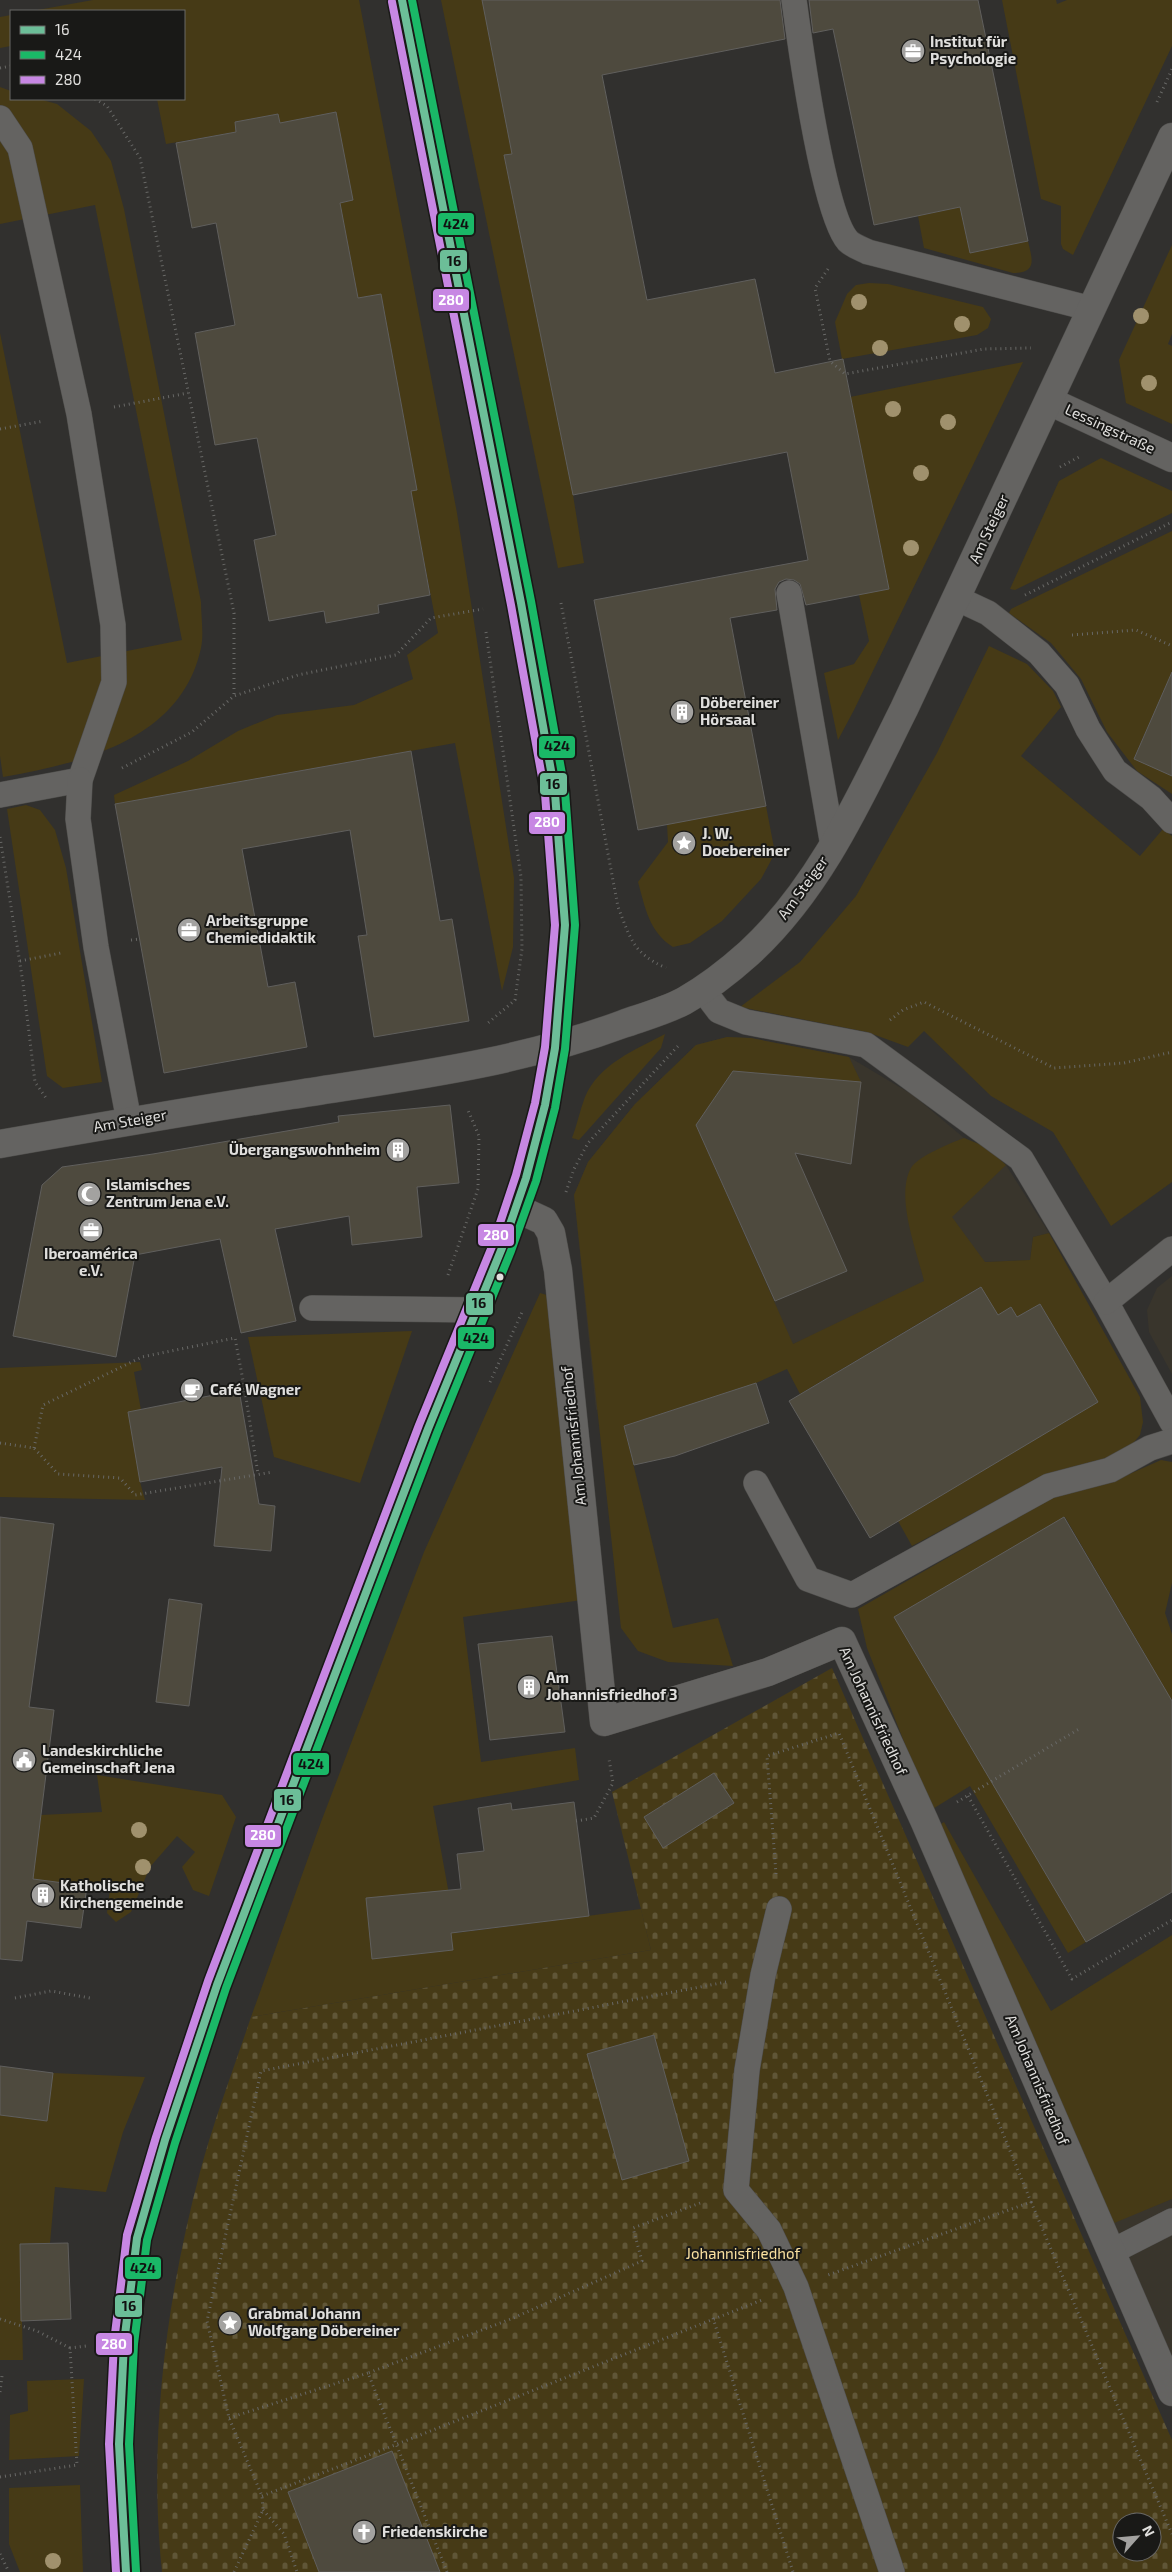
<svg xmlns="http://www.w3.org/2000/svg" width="1172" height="2572" viewBox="0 0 1172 2572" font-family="'Exo 2',sans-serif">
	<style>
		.built { fill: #39352c }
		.green { fill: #463a16 }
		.cemetery { fill: url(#cemetery-stones); fill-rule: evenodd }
		.building { fill: #4e4a3e; stroke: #605f5d }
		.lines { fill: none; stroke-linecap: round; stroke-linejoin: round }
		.lane-casing { stroke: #4d4c4a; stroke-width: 26 }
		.street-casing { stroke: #4d4c4a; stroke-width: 29 }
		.primary-casing { stroke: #4d4c4a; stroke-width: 29 }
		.path { stroke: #686866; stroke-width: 3; stroke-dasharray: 1 4; stroke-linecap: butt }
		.lane { stroke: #646361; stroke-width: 25 }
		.street { stroke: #646361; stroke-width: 28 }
		.primary { stroke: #6c6b6f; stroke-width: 28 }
		.bus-1-casing { stroke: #191917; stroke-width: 11 }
		.bus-2-casing { stroke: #191917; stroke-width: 11 }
		.bus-3-casing { stroke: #191917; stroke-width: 11 }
		.bus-1 { stroke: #6cbe98; stroke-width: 8 }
		.bus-2 { stroke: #1ab867; stroke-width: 8 }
		.bus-3 { stroke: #c787e3; stroke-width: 8 }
		.tree { fill: #a0916d }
		.bus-dot { fill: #e0dfdd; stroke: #191917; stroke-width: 2 }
		.labels { text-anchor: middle; stroke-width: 4; stroke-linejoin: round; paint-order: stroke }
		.poi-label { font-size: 15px; font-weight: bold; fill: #e0dfdd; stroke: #191917; text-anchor: start }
		.street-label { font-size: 15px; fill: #e0dfdd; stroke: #191917 }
		.park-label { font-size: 15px; fill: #fae1a0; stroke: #191917 }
		.line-badge { stroke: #191917; stroke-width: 2 }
		.badge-label { font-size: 14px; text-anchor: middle; font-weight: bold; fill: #fff }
		.pale-badge-label { font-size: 14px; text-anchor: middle; font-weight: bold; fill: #111 }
	</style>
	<defs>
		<pattern id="cemetery-stones" width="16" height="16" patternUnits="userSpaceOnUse" patternTransform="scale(1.25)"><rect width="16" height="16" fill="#463a16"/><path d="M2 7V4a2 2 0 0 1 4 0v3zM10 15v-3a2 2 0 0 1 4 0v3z" fill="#605637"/></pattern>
	</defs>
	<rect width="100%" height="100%" fill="#31302e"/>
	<g class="built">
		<polygon points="727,1037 751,1038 849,1057 913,1095 964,1138 986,1147 1006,1165 1049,1233 1033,1237 1030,1260 984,1262 793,1344 596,1410 574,1195 588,1162 635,1104 696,1045"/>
		<polygon points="1172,1276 1172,1374 1149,1332 1147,1310 1157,1288"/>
		<polygon points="1172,2086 1172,2373 1107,2226"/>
	</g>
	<g class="green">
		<polygon points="93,0 359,0 457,513 514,878 513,947 502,991 455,743 115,804 114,795 188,761 238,731 277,715 354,705 413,679 407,655 438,633 414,509 401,511 403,414 381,294 358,298 340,203 352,200 336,112 280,123 278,114 235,122 236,132 166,144 157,99 184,99 184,11 32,11"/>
		<polygon points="441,0 482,0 542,148 505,156 573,495 584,563 558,568"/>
		<polygon points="1002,0 1056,0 1057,4 1067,0 1172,0 1172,46 1073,255 1063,249 1061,244 1061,206 1041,199"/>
		<polygon points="11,15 11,46 0,48 0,17"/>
		<path d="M0,87L11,91V99H39L57,104L91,131L111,161L124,209L201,602C201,617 204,634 201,648C181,740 82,763 3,777L0,756V333L67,663L182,640L95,205L0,224Z"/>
		<path d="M960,207L970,253L1028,241C1032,259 1038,273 1013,273L924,248L918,216Z"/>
		<polygon points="1172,245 1172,334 1168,344 1172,346 1172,424 1126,403 1119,360"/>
		<polygon points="869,283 888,284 983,307 991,319 988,328 977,335 842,359 835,322 847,294 856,285"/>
		<polygon points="1023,362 854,710 838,740 824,673 854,664 869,641 859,595 850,397"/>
		<polygon points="1101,458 1172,491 1172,513 1015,590 1010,589 1059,481"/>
		<polygon points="1172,531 1172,672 1134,758 1172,776 1172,794 1137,771 1107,732 1081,679 1051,643 1009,613 1011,609"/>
		<polygon points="989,646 1027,664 1053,691 1061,707 1021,756 1140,856 1163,829 1172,836 1172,1182 1111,1226 1053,1132 991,1096 924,1031 908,1047 867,1032 740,1007 800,962 856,896 937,753"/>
		<polygon points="26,805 40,810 55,830 66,868 102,1082 63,1088 47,1076 7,809"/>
		<path d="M766,806L775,853L761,879L722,921L690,943L673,947C649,932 645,907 638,882L668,842L667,824Z"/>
		<path d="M665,1034L661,1048L579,1140L572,1138C577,1125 580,1110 585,1097C599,1064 635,1050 665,1034Z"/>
		<path d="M727,1037L751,1038L849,1057L861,1082L733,1071L696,1125L793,1344L924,1281C917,1251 895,1197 911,1168C918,1156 951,1143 964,1138L986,1147L1006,1165L952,1217L985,1262L1030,1260L1033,1237L1049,1233L1140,1397L1143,1422L1140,1435L1130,1447L1106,1458L1046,1474L912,1546L898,1521L1098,1402L1040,1304L1017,1317L1011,1307L998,1315L980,1287L800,1394L787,1369L756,1383L624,1426L673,1628L718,1618L733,1666L668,1662L638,1651L621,1628L574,1195L588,1162L635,1104L696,1045Z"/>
		<polygon points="540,1293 550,1296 582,1600 463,1617 481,1762 575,1748 579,1780 433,1806 456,1933 641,1909 651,1950 251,2017 321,1822 424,1552"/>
		<polygon points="412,1331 360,1483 274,1457 248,1337"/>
		<polygon points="140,1362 142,1370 134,1372 141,1410 140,1482 145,1500 0,1497 0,1368"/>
		<polygon points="1161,1460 1172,1462 1172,1583 1165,1613 1172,1634 1172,1716 1146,1656 1065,1517 894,1617 976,1756 1073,1699 1104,1754 1008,1810 1086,1942 1068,1953 970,1786 931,1810 867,1648 858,1609 1052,1498 1114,1481"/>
		<polygon points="97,1775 222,1795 236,1817 209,1896 193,1890 182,1867 195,1852 177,1836 150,1867 131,1912 116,1922 107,1913 110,1889 32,1879 41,1815 102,1812"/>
		<polygon points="944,1822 1051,2011 1172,1935 1172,2199 1107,2226 938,1826"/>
		<polygon points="53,2073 145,2077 123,2132 106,2192 55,2187 50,2243 20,2244 23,2360 0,2360 0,2115 46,2121"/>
		<polygon points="84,2379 79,2456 9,2460 10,2415 28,2411 27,2381"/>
		<polygon points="80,2485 83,2572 20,2572 9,2544 9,2488"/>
	</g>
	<path class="cemetery" d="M832,1668L1172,2440V2572H162C148,2439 166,2300 200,2172C214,2120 234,2068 251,2017L651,1950L612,1792ZM1122,2522H1152V2552H1122Z"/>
	<g class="building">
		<polygon points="482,0 780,0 785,39 602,75 647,300 755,279 775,373 843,359 889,589 806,605 800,584 794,580 786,579 779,582 775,589 777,610 730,618 766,806 638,830 594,600 808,560 787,452 573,495 504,155 512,154"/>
		<polygon points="809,0 978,0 1028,241 970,253 960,207 874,225 833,29 813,33"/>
		<polygon points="336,112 353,200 340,203 358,298 381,294 417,490 411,491 430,595 378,605 379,613 326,623 324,611 269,621 254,540 276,535 257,438 215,445 195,333 235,325 216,223 192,228 176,143 236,132 235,122 278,114 280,123"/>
		<polygon points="1172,672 1172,776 1134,759"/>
		<polygon points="411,751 440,921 452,919 469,1021 374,1037 358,936 367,935 350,830 242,849 268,987 295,982 307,1047 164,1073 115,804"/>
		<polygon points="733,1071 861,1082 851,1164 795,1153 847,1271 775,1301 696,1125"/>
		<polygon points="450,1105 459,1183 417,1187 422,1237 352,1245 349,1216 275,1229 296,1321 241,1333 220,1239 135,1255 116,1357 13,1336 42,1185 62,1167 153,1154 339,1122 338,1116"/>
		<polygon points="981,1287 998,1315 1011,1307 1017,1317 1040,1304 1098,1402 870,1538 789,1401"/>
		<polygon points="756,1383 769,1423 675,1456 634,1465 624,1426"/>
		<polygon points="239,1390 259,1504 275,1506 271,1551 214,1546 222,1467 140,1482 128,1412"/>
		<polygon points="0,1517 54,1524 29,1707 54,1710 33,1879 87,1886 81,1928 27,1921 22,1961 0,1959"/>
		<polygon points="1064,1517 1172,1701 1172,1892 1086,1942 894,1617"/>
		<polygon points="169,1599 202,1604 189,1706 156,1702"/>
		<polygon points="552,1636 565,1732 490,1740 478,1644"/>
		<polygon points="714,1773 734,1803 663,1848 644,1817"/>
		<polygon points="574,1802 589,1916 451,1933 453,1950 372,1959 366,1898 461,1889 457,1854 484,1851 478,1808 511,1803 512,1810"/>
		<polygon points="654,2035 689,2161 622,2180 587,2054"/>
		<polygon points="0,2066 53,2073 47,2121 0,2115"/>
		<polygon points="68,2243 71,2319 21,2321 20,2244"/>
		<polygon points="392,2451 440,2572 319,2572 288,2492"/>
	</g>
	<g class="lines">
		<g class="lane-casing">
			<g id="lane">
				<path d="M794,0C800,44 823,214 848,241C853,246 862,249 868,252L1092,309"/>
				<polyline points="0,118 20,148 79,414 113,625 114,682 80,780 0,795"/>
				<polyline points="789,593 833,846"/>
				<polyline points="956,598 988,613 1039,653 1067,685 1088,729 1115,771 1151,798 1172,821"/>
				<polyline points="80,780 78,819 96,947 129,1121"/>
				<polyline points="703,990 719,1011 746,1022 866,1045 1021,1159 1106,1302 1172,1422"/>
				<polyline points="1106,1302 1172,1249"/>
				<polyline points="312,1308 478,1310"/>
				<polyline points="756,1483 808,1579 852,1595 1049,1486 1110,1470 1150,1448 1172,1441"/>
				<polyline points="779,1909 763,1975 747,2070 736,2190 769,2230 796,2287 892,2572"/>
				<polyline points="1111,2252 1172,2221"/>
			</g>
		</g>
		<g class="street-casing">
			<g id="street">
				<polyline points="1049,401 1172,458"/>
				<path d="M0,1144C97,1127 195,1110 292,1095C405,1077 516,1064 623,1024C643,1017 665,1011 684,1001C707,988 729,971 749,953C821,887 861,795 904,709L1172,137"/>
				<polyline points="516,1208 544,1221 551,1233 558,1270 604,1722 768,1672 842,1641 924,1820 1172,2392"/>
			</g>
		</g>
		<g class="primary-casing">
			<polyline id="primary" points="126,2572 119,2444 124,2343 137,2238 165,2140 217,1985 428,1429 502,1248 526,1178 545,1105 555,1048 565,925 555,793 521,603 402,0"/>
		</g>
		<g class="path">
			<polyline points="0,68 11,66"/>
			<polyline points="95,99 107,106 140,158 234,613 234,696"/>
			<polyline points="1157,102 1172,69"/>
			<polyline points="828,269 815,288 830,361 845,374 984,349 1031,348"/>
			<polyline points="114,407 188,393"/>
			<polyline points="0,429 44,421"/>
			<polyline points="1060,467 1081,456"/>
			<polyline points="1025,595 1172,522"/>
			<path d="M561,603L618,907C631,940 633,953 666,968"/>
			<polyline points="486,632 521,877 522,949 515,1000 488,1023"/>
			<polyline points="1072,635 1136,630 1172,646"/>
			<polyline points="122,768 192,732 234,696 298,675 396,655 431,618 483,609"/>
			<polyline points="0,837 23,983 35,1082 46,1098"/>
			<polyline points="131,940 140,939"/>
			<polyline points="20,961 61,953"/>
			<polyline points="890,1020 903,1010 924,1002 1054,1068 1124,1063 1172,1052"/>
			<polyline points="566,1192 574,1169 588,1143 678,1046"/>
			<polyline points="448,1275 478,1189 479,1136 467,1108"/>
			<polyline points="490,1382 523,1310"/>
			<polyline points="245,1391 258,1474"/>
			<polyline points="0,1443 34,1448 58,1474 120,1478 135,1495 273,1472"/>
			<polyline points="34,1448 43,1405 142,1357 235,1338 245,1391 239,1392"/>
			<polyline points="968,1796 1072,1979 1172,1920"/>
			<polyline points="957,1802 1079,1729"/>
			<polyline points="576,1821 594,1818 613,1783 609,1759"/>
			<polyline points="776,1874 767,1756 839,1733 1031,2202 828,2275"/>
			<polyline points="84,1905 100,1907"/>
			<polyline points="15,1998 51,1991 90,1998"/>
			<polyline points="1031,2202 1172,2534"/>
			<polyline points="713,2318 793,2572"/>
			<polyline points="0,2319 37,2331 70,2348"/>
			<polyline points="0,2392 2,2376"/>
			<polyline points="229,2418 368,2373"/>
			<polyline points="0,2477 77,2465 70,2348 86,2346"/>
			<polyline points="262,2496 395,2445 762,2300"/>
			<polyline points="263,2510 284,2534 297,2572"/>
			<polyline points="0,2554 9,2572"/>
			<polyline points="234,2572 263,2510 262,2496 229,2418 207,2321 261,2071 726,1982"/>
			<polyline points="447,2572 368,2373 511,2319 642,2261 633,2228 703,2202"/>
		</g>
		<use href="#lane" class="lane"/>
		<use href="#street" class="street"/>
		<use href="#primary" class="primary"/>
		<g class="bus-1-casing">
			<polyline id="bus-1" points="126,2572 119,2444 124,2343 137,2238 165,2140 217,1985 428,1429 502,1248 526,1178 545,1105 555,1048 565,925 555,793 521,603 402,0"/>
		</g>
		<g class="bus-2-casing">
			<polyline id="bus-2" points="136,2571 129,2444 134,2344 147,2240 175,2143 226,1988 437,1433 511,1251 536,1181 555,1108 565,1049 575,925 565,791 531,601 412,0"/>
		</g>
		<g class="bus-3-casing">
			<polyline id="bus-3" points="116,2572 109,2444 114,2342 127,2235 156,2137 208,1981 419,1425 493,1244 516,1175 535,1103 545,1047 555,925 545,794 511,605 392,2"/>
		</g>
		<use href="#bus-1" class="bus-1"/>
		<use href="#bus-2" class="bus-2"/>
		<use href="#bus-3" class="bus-3"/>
	</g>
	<g class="tree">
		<circle cx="859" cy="302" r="8"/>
		<circle cx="1141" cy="316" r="8"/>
		<circle cx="962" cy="324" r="8"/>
		<circle cx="880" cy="348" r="8"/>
		<circle cx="1149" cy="383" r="8"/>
		<circle cx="893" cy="409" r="8"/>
		<circle cx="948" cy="422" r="8"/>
		<circle cx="921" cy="473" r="8"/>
		<circle cx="911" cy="548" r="8"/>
		<circle cx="139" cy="1830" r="8"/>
		<circle cx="143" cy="1867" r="8"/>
		<circle cx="53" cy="2561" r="8"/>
	</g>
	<defs>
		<g id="office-disc" transform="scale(1.25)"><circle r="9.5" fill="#a3a2a0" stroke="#191917"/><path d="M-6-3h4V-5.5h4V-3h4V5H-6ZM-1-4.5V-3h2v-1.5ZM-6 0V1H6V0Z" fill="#fff"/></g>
		<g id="building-disc" transform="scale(1.25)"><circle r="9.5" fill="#a3a2a0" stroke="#191917"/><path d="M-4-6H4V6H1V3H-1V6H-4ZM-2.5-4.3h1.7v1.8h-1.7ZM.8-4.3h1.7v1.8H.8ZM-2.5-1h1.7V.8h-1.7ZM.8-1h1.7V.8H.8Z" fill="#fff"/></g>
		<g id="sight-disc" transform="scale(1.25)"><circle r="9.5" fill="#a3a2a0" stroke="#191917"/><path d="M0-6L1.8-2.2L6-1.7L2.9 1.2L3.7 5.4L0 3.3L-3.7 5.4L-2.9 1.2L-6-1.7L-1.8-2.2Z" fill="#fff"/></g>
		<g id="mosque-disc" transform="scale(1.25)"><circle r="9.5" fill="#a3a2a0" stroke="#191917"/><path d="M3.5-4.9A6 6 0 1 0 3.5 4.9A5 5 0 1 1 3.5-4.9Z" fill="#fff"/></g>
		<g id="cafe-disc" transform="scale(1.25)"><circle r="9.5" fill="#a3a2a0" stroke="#191917"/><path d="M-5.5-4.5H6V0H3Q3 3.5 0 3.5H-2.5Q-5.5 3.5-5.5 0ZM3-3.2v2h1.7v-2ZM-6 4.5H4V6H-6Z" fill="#fff"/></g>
		<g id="civic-disc" transform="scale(1.25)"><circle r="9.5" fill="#a3a2a0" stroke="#191917"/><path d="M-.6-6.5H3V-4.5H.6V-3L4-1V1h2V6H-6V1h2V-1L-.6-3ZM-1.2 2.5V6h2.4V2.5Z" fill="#fff"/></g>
		<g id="church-disc" transform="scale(1.25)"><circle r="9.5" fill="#a3a2a0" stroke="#191917"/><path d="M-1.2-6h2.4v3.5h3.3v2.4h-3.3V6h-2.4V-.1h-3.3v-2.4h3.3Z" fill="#fff"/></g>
	</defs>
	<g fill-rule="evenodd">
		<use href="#office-disc" x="913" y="51"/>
		<use href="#building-disc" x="682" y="712"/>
		<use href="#sight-disc" x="684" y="843"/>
		<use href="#office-disc" x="189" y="930"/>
		<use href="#building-disc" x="398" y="1150"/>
		<use href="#mosque-disc" x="89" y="1194"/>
		<use href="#office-disc" x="91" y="1230"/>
		<use href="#cafe-disc" x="192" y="1390"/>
		<use href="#building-disc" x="529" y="1687"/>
		<use href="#civic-disc" x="24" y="1760"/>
		<use href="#building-disc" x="43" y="1895"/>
		<use href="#sight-disc" x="230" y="2323"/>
		<use href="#church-disc" x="364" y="2532"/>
	</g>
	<circle class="bus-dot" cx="500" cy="1277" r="4.5"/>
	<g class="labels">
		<g class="poi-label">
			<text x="930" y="47">Institut für<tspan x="930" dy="17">Psychologie</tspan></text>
			<text x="700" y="708">Döbereiner<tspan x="700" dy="17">Hörsaal</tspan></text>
			<text x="702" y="839">J. W.<tspan x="702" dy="17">Doebereiner</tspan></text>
			<text x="206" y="926">Arbeitsgruppe<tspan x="206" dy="17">Chemiedidaktik</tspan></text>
			<text x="380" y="1155" text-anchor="end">Übergangswohnheim</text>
			<text x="106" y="1190">Islamisches<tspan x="106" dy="17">Zentrum Jena e.V.</tspan></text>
			<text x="91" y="1259" text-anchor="middle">Iberoamérica<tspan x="91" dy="17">e.V.</tspan></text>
			<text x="210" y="1395">Café Wagner</text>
			<text x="546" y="1683">Am<tspan x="546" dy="17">Johannisfriedhof 3</tspan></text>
			<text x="42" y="1756">Landeskirchliche<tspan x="42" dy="17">Gemeinschaft Jena</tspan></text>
			<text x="60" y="1891">Katholische<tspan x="60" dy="17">Kirchengemeinde</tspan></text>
			<text x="248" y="2319">Grabmal Johann<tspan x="248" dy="17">Wolfgang Döbereiner</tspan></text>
			<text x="382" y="2537">Friedenskirche</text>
		</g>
		<g class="street-label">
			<text transform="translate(1110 429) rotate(25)" y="5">Lessingstraße</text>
			<text transform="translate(989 529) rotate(-65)" y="5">Am Steiger</text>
			<text transform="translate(803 888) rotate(-54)" y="5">Am Steiger</text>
			<text transform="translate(130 1121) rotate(-10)" y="5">Am Steiger</text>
			<text transform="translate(574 1436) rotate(-96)" y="5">Am Johannisfriedhof</text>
			<text transform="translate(873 1711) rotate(65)" y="5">Am Johannisfriedhof</text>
			<text transform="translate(1037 2080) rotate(67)" y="5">Am Johannisfriedhof</text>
		</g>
		<g class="park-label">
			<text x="743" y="2259">Johannisfriedhof</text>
		</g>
	</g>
	<g class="line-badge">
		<rect x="437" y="212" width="38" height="24" rx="5" fill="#1ab867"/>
		<rect x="439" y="249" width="29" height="24" rx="5" fill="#6cbe98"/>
		<rect x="432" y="288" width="38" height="24" rx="5" fill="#c787e3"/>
		<rect x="538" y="735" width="38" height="24" rx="5" fill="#1ab867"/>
		<rect x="539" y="772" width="29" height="24" rx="5" fill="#6cbe98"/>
		<rect x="528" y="811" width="38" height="24" rx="5" fill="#c787e3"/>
		<rect x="477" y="1223" width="38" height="24" rx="5" fill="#c787e3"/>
		<rect x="465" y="1292" width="29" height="24" rx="5" fill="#6cbe98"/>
		<rect x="457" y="1326" width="38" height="24" rx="5" fill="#1ab867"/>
		<rect x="292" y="1752" width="38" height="24" rx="5" fill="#1ab867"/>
		<rect x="273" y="1788" width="29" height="24" rx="5" fill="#6cbe98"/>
		<rect x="244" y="1824" width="38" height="24" rx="5" fill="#c787e3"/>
		<rect x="124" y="2256" width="38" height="24" rx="5" fill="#1ab867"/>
		<rect x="114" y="2294" width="29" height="24" rx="5" fill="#6cbe98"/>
		<rect x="95" y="2332" width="38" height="24" rx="5" fill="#c787e3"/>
	</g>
	<g class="badge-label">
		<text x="451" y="305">280</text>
		<text x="547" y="827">280</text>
		<text x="496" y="1240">280</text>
		<text x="263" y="1840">280</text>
		<text x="114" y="2349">280</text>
	</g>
	<g class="pale-badge-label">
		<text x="456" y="229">424</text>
		<text x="454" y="266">16</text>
		<text x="557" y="751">424</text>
		<text x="553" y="789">16</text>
		<text x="479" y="1308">16</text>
		<text x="476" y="1343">424</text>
		<text x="311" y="1769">424</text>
		<text x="287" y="1805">16</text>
		<text x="143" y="2273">424</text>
		<text x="129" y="2311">16</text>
	</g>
	<rect x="10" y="10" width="175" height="90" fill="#191917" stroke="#696866"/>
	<rect x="20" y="26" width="25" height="8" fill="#6cbe98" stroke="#696866"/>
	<text x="55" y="35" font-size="15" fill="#e0dfdd">16</text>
	<rect x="20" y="51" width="25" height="8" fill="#1ab867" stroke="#696866"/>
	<text x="55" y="60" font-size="15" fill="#e0dfdd">424</text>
	<rect x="20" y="76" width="25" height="8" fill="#c787e3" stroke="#696866"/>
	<text x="55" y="85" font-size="15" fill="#e0dfdd">280</text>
	<g transform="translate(1137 2537) rotate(63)"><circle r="24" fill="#191917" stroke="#696866"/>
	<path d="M0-4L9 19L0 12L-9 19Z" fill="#a3a2a0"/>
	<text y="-8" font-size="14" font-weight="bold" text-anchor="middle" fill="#e0dfdd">N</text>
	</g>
</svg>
